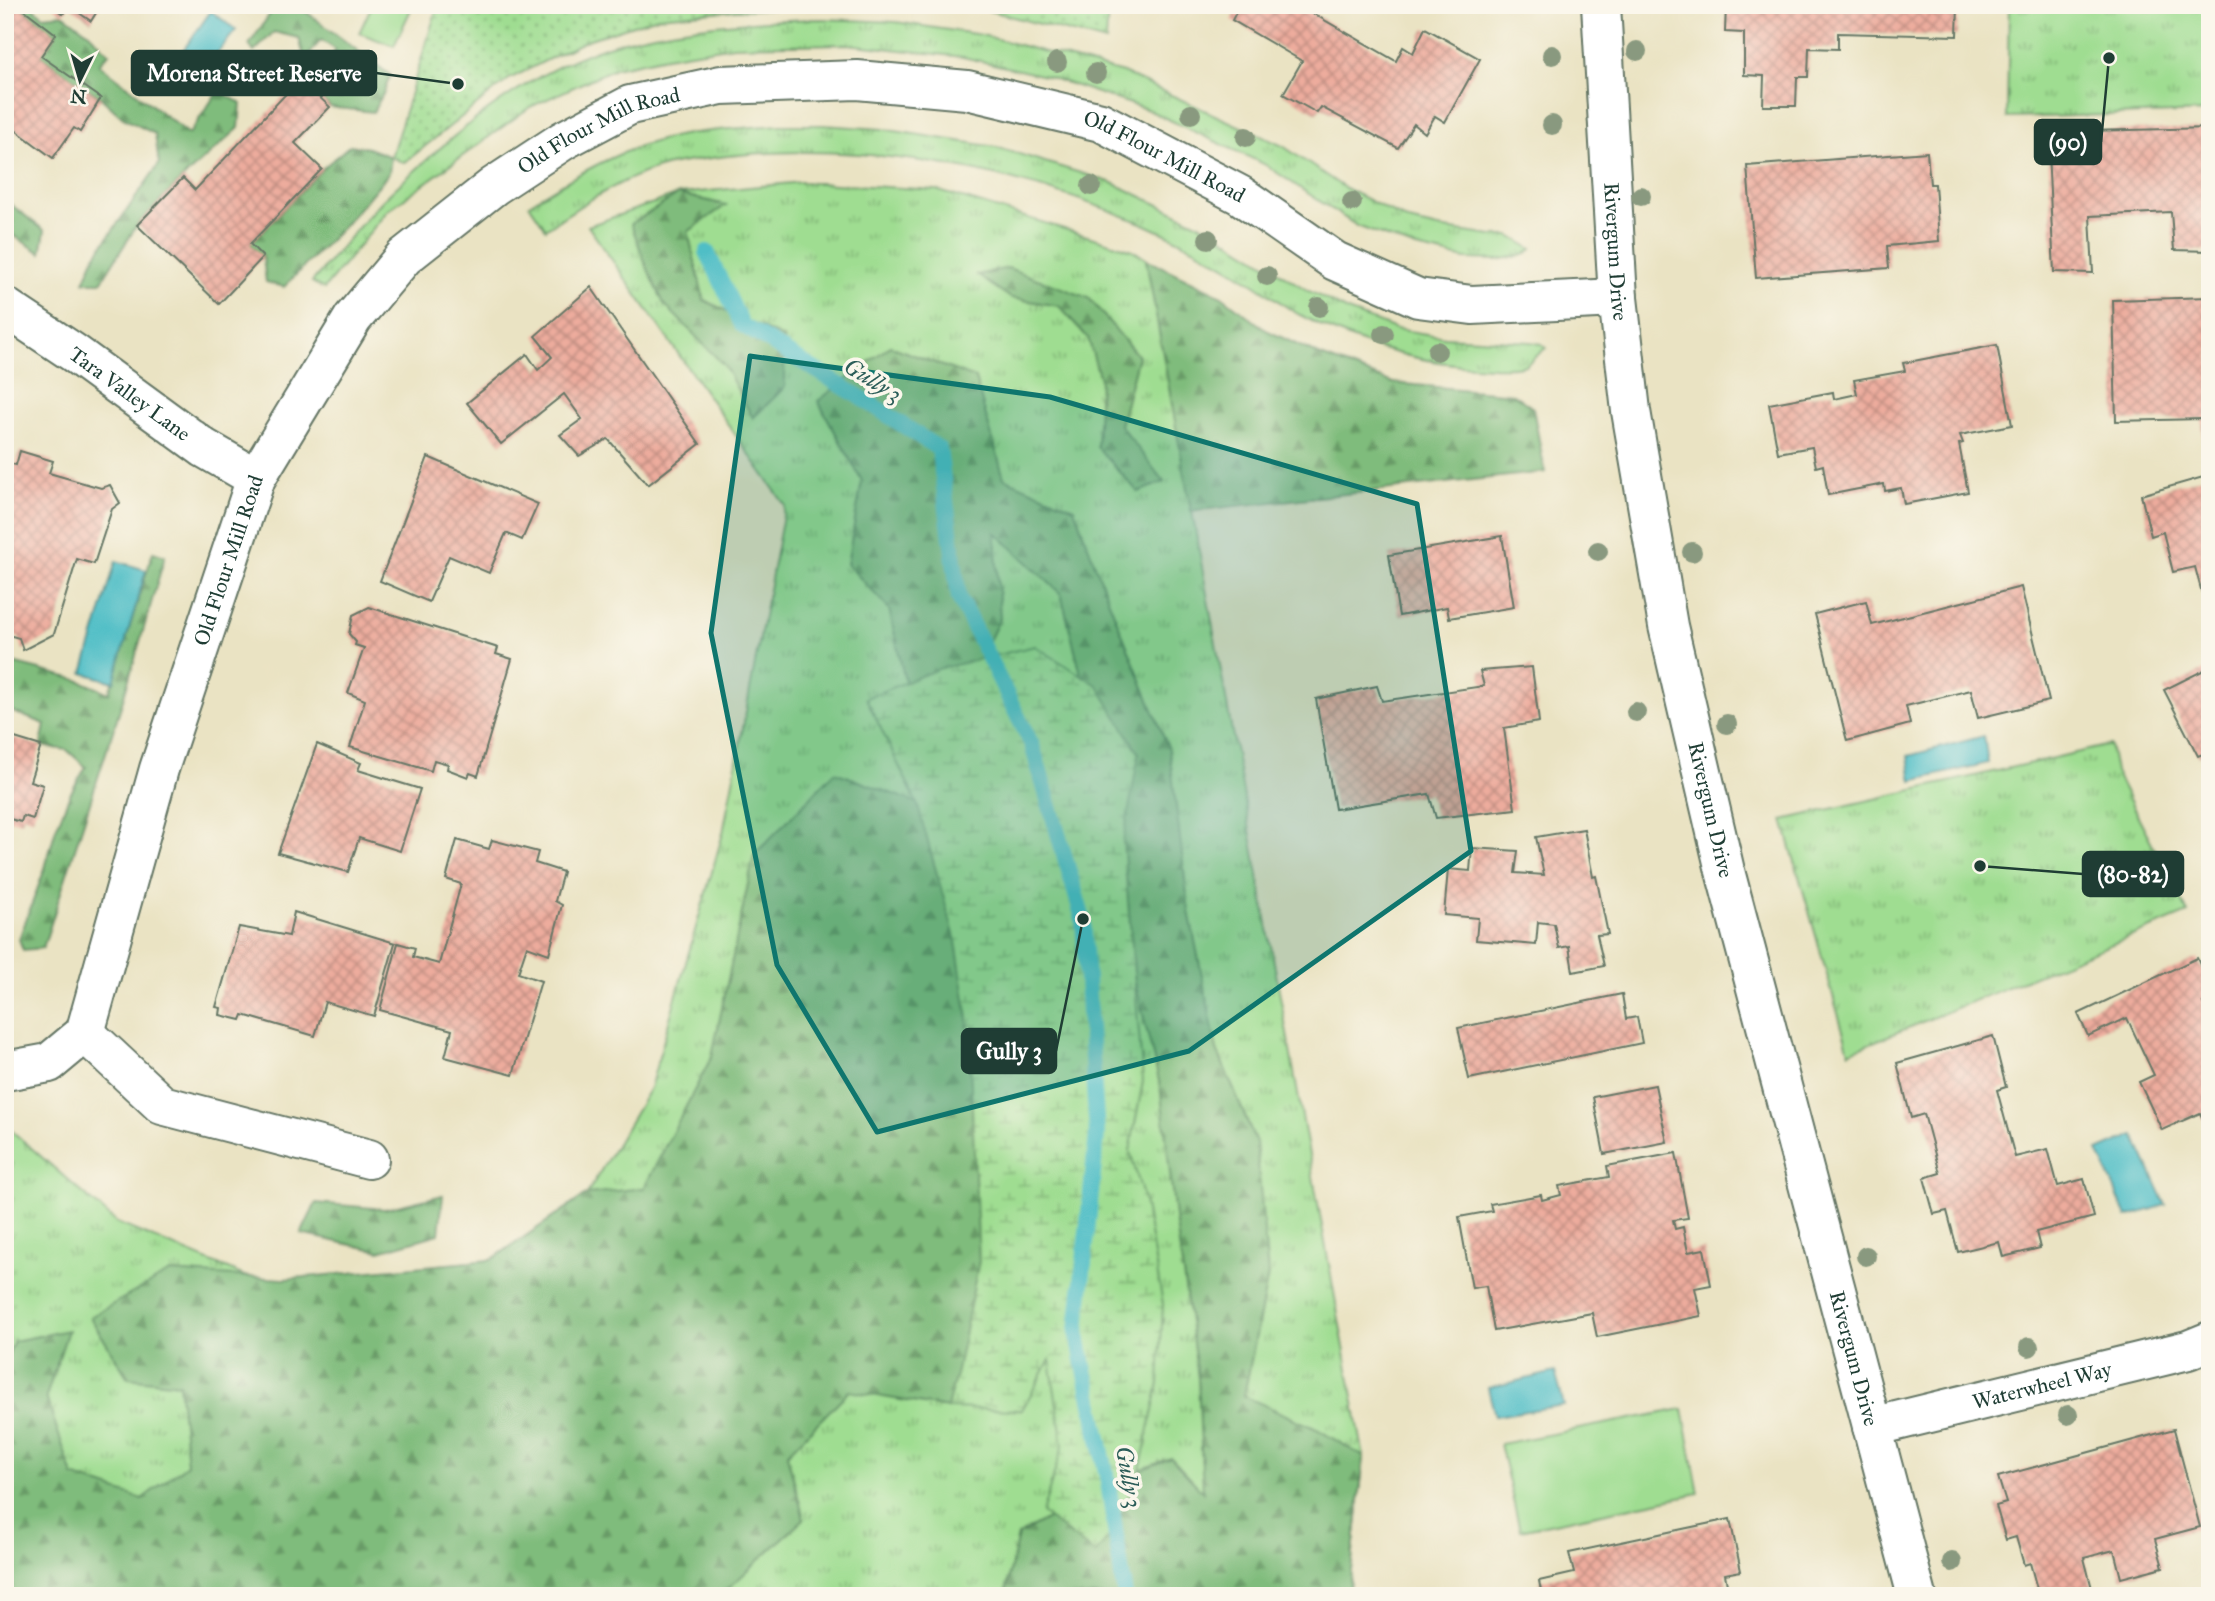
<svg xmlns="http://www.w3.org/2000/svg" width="2215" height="1601" viewBox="0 0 2215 1601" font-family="'IM FELL Great Primer',serif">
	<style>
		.grass { fill: url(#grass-tufts); stroke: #5f8d62; stroke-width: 2 }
		.forest { fill: url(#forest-firs); stroke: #4f7c58; stroke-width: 2 }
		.wetland { fill: url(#wetland-marsh); stroke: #5f8d62; stroke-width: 2 }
		.park { fill: url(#park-dots); stroke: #5f8d62; stroke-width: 2 }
		.garden { fill: #9fdd91; stroke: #5f8d62; stroke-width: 2 }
		.water { fill: #50bec6; stroke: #387e7d; stroke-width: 2 }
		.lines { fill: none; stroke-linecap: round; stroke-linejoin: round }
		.stream { stroke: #50bec6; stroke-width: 16 }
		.building { fill: url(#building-cross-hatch) }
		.minor-casing { stroke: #676; stroke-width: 42 }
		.minor { stroke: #fff; stroke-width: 38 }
		.tree { fill: #89997f }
		.marked { fill: #0f766e; fill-opacity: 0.2; stroke: #0f766e; stroke-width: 5; stroke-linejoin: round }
		.labels { text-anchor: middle; stroke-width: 7; stroke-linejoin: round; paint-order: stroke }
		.street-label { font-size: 21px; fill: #1f3d34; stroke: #fbf7ec }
		.water-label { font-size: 23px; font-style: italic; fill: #2b5d58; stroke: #fbf7ec }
		.leader { fill: none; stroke: #1f3d34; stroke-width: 2.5 }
		.callout-dot { fill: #1f3d34; stroke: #fbf7ec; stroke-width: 2.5 }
		.callout { fill: #1f3d34; stroke: #1f3d34; stroke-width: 2.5 }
		.callout-label { font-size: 23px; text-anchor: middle; font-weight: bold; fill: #fff }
	</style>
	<defs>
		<pattern id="grass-tufts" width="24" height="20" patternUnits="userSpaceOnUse" patternTransform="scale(1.75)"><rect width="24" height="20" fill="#9fdd91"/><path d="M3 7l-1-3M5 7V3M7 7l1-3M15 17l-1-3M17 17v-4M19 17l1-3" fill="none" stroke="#81b477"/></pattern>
		<pattern id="forest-firs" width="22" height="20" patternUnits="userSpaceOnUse" patternTransform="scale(1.75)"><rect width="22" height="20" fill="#7fbc7b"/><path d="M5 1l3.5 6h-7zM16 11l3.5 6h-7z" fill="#679a66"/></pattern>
		<pattern id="wetland-marsh" width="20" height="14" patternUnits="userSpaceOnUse" patternTransform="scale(1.75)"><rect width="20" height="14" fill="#9fdd91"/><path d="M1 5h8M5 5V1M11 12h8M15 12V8" fill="none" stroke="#81b477"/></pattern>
		<pattern id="park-dots" width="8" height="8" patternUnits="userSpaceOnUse" patternTransform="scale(1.75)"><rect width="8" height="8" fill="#9fdd91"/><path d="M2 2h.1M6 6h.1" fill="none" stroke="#81b477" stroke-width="1.8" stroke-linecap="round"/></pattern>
		<pattern id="building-cross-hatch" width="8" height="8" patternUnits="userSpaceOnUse" patternTransform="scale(1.75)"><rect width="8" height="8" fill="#edac9d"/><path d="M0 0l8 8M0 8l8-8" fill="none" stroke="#bf8d81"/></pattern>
	</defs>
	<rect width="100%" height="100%" fill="#fbf7ec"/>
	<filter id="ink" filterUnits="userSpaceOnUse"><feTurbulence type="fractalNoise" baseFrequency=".0143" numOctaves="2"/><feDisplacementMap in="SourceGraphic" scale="14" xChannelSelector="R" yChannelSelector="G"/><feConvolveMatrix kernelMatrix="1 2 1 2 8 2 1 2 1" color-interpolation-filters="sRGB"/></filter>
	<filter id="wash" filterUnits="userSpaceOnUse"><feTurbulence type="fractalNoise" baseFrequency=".00686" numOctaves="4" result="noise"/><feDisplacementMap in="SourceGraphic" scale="28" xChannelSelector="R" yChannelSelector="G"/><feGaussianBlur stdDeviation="1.57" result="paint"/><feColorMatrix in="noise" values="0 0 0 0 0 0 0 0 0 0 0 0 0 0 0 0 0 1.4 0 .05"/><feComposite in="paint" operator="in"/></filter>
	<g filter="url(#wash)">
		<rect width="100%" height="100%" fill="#eae3c3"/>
		<g class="grass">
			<polygon points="2009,5 2210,5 2210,112 2007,118"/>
			<path d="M823,19L896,22L982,35L1123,73L1283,146L1343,187L1409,221L1438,228L1492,236H1510L1532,249L1524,255L1497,260L1466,259L1416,248L1357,226L1264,164L1146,109L1049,77L963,57L847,44L733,46L666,57L615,68L530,107L388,210L324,289L312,282C335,255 358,227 382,201C394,189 408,177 421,165C487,105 563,51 654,34C710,23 766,20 823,19Z"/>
			<path d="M779,125H823L882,129L996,147L1113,183L1210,229L1307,290L1350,312L1396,329L1445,337L1530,342L1542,344L1546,348C1539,353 1532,361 1525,365C1512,370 1475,366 1461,365C1404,359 1349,341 1298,314C1283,305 1269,294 1254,284C1220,262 1183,241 1146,225C1000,163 832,134 674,164C630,173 583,203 546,229L529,204C577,174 626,145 682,135C714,129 747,128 779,125Z"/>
			<polygon points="802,182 936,190 1133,250 1146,259 1364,1457 1348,1596 5,1596 5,1125 117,1223 319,1307 332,1276 491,1260 587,1194 650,1088 723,833 785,505 588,226 679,194"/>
			<polygon points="2110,745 2115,772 2188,913 1849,1052 1783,820"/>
		</g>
		<g class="forest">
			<polygon points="18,5 29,5 44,16 63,14 89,33 109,53 99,64 189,134 218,91 241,103 239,128 183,178 137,225 101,282 84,282 95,256 159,164 155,134 123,118 101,98 41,56 56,34"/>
			<polygon points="276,5 297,5 390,75 384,92 373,112 330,107 309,88 336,50 321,40 305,60 299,38 274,32 254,52 249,45"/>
			<polygon points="350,145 368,148 391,157 389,173 343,227 284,287 266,282 263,257 250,244 322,169"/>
			<polygon points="679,194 726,205 688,232 704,300 783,338 785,387 753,418 724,365 664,304 646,265 631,224"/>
			<polygon points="5,200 45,231 41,253 5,230"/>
			<polygon points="1146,259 1222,296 1266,330 1321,356 1393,383 1513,394 1533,408 1545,472 1191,511"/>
			<polygon points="1008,268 1089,298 1138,356 1120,425 1164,482 1138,492 1097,447 1100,379 1088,338 1059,306 1011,298 977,275"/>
			<polygon points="890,346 975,378 1004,478 1074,508 1108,599 1169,749 1189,911 1217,1050 1256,1142 1268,1275 1244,1396 1317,1429 1364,1457 1348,1596 1005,1596 1018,1535 1140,1470 1171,1458 1203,1492 1198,1378 1175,1217 1160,1085 1135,982 1123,842 1061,594 995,532 1000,618 947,728 914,722 889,609 847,564 862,481 818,401"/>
			<polygon points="153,552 165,556 121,706 43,948 23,950 19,939 45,868 56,828 70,794 86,767 67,750 41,746 45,724 5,709 5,661 78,680 109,693"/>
			<polygon points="835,772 917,803 956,941 968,1018 979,1261 957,1371 947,1408 849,1391 787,1454 804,1519 720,1596 5,1596 5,1362 14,1341 68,1330 46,1397 73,1476 142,1499 187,1464 179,1384 128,1378 90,1317 170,1272 284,1279 491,1260 587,1194 644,1188 712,1056 754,855"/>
			<polygon points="443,1195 439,1234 380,1251 301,1234 316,1203 385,1209"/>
		</g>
		<polygon class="wetland" points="1035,646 1097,685 1139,753 1123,842 1143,1081 1130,1151 1144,1200 1163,1304 1159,1383 1140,1470 1115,1529 1095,1554 1042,1513 1063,1445 1050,1360 1022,1410 947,1408 957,1371 979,1261 968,1018 956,941 917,803 866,698 938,669"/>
		<polygon class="park" points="438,5 1108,5 1106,42 987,10 858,7 736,10 658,17 587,40 509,79 404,163 391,157"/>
		<g class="garden">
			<polygon points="372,5 413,5 394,46 359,33"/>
			<polygon points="1683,1409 1699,1493 1520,1530 1500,1444"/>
		</g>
		<g class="water">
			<polygon points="211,11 236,30 190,87 169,70"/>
			<polygon points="116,561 146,570 114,682 83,673"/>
			<polygon points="1984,736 1988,763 1912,781 1908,756"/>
			<polygon points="2134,1135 2166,1205 2127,1217 2098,1151"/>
			<polygon points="1555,1372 1564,1405 1495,1416 1488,1388"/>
		</g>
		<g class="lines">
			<polyline class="stream" points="707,252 742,325 868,402 939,449 959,598 1032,745 1083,919 1097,1134 1077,1331 1108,1482 1125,1596"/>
		</g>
		<g id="blocks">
			<g class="building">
				<polygon points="14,5 18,5 56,34 41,56 101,98 80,132 74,128 53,158 14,129 5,139 5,18"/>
				<polygon points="51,5 101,5 91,21 69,6 63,14"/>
				<polygon points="1240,5 1298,5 1396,61 1403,47 1413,53 1425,28 1480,59 1445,122 1435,116 1425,133 1414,124 1398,148 1321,107 1317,113 1283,94 1302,61 1232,20"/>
				<polygon points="1726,5 1958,5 1957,36 1838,33 1838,49 1809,48 1808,77 1797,77 1796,106 1763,106 1764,76 1744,75 1744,33 1725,32"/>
				<polygon points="300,79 330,107 295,143 322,169 250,244 263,257 219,304 137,225 183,178 195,190"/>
				<polygon points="2210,128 2210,251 2174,250 2171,212 2090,216 2093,273 2054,272 2047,132"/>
				<polygon points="1927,152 1930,184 1935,184 1939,241 1887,246 1889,268 1756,278 1747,166"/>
				<polygon points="591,287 700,444 648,485 608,439 579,456 560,435 582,419 564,394 501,444 467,403 527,354 538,370 552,357 535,336"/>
				<polygon points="2210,297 2210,438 2203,439 2202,419 2116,421 2113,300"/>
				<polygon points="1997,345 2012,425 1960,435 1963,443 1959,444 1968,492 1904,504 1901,488 1885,491 1884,484 1828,495 1823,465 1816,467 1812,447 1778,453 1769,404 1833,392 1834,399 1857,394 1854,380 1905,371 1903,363"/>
				<polygon points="20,451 53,461 49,473 101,488 110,485 120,503 112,509 94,564 77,559 54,634 23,650 19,638 5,634 5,462 16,465"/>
				<polygon points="428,457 538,504 522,540 506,533 489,573 449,556 429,602 380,581"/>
				<polygon points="2210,475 2210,595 2203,597 2195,567 2173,572 2163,532 2151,536 2141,495"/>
				<polygon points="1502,536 1514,607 1449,618 1447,607 1399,616 1389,555"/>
				<polygon points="2021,587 2049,701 1978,718 1971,690 1906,706 1910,724 1847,741 1815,614 1866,601 1872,625"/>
				<polygon points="369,607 498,648 496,654 512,659 478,776 470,773 468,777 447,769 448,764 434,760 431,771 350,747 365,700 348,693 364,648 355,645 356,642 349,634 353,615"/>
				<polygon points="1532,667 1539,722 1504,728 1515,809 1436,818 1429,794 1335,809 1316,699 1377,686 1382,701 1484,686 1480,671"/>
				<polygon points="2210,667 2210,751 2198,756 2164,690"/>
				<polygon points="5,735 41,746 30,781 43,785 33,819 23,816 21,822 10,819 6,832"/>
				<polygon points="317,744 361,763 358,770 420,789 400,851 359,838 348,872 278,853"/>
				<polygon points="1584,829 1593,877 1596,876 1608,934 1597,935 1604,966 1573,972 1569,946 1559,948 1554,924 1538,922 1536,945 1476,940 1478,918 1444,915 1448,869 1470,871 1472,848 1518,851 1515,873 1544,875 1536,837"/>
				<polygon points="457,840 489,849 492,840 538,852 535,863 563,872 555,901 562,905 549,954 527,946 518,973 541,981 513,1075 445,1057 452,1030 380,1010 398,943 415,948 413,957 439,964 461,884 446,879"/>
				<polygon points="294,912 395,943 374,1016 325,1002 315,1036 243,1015 241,1020 220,1015 221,1008 216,1007 239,927 289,936"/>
				<polygon points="2197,958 2210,986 2210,1000 2203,1003 2210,1017 2210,1134 2200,1113 2162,1130 2139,1082 2154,1075 2127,1018 2088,1036 2078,1014"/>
				<polygon points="1622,994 1626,1019 1637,1017 1642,1043 1469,1079 1458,1028"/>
				<polygon points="1993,1036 2006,1087 1997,1090 2015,1157 2048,1149 2058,1186 2084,1179 2094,1217 2036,1232 2040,1248 2003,1257 1999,1242 1958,1252 1947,1211 1934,1214 1924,1178 1940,1173 1924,1114 1911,1118 1897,1063"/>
				<polygon points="1655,1085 1667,1142 1604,1154 1593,1097"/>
				<polygon points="1676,1153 1688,1218 1673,1220 1675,1229 1683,1227 1688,1252 1704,1249 1711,1285 1695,1288 1701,1316 1597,1337 1592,1313 1494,1331 1486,1286 1472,1288 1459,1217 1492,1211 1490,1204 1541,1195 1542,1200 1561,1195 1559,1186 1609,1177 1607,1166"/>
				<polygon points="2174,1429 2200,1527 2155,1539 2163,1567 2121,1578 2114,1550 2084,1558 2094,1596 2039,1596 2030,1563 2024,1565 2016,1537 2006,1540 1996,1506 2006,1503 1998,1477"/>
				<polygon points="1730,1519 1741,1571 1725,1574 1729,1596 1542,1596 1539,1581 1574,1573 1569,1553"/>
			</g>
		</g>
	</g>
	<g filter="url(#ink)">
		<use href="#blocks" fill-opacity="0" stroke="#676" stroke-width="2"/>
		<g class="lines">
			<g class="minor-casing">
				<g id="minor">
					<path id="s1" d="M1601,5L1618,298L1631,411L1668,626L1725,871L1917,1596"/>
					<path id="s2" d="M5,307L74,353L204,448L256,478"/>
					<path id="s3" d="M85,1033L159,769L256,478L353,318L404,257L494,186L564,140L630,105L721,85L857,80L967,90L1101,122L1240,195L1335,261L1418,298L1472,305L1618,298"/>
					<polyline points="85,1033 162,1105 369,1159"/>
					<polyline points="5,1071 49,1063 85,1033"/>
					<path id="s4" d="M1872,1427L2188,1350L2210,1341"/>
				</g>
			</g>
			<use href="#minor" class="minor"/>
		</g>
		<g class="tree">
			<circle cx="1637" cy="51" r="10"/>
			<circle cx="1552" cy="55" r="10"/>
			<circle cx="1057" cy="62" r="10"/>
			<circle cx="1096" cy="73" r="10"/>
			<circle cx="1191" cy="114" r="10"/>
			<circle cx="1552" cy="125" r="10"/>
			<circle cx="1246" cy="137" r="10"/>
			<circle cx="1091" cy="186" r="10"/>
			<circle cx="1641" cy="196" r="10"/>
			<circle cx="1352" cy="202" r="10"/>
			<circle cx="1208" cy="239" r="10"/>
			<circle cx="1267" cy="276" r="10"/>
			<circle cx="1319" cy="307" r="10"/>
			<circle cx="1384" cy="334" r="10"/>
			<circle cx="1437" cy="351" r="10"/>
			<circle cx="1598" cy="551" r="10"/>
			<circle cx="1692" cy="552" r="10"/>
			<circle cx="1636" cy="712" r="10"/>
			<circle cx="1727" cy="724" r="10"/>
			<circle cx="1866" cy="1256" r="10"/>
			<circle cx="2029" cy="1347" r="10"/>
			<circle cx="2068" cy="1415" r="10"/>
			<circle cx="1952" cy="1562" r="10"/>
		</g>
	</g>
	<path class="marked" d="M750,356L1050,397L1417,504L1471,851L1189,1051L877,1132L777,965L711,633Z"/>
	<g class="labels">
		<g class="street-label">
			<text dy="7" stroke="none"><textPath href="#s3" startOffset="1082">Old Flour Mill Road</textPath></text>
			<text dy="7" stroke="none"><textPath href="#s3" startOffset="1670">Old Flour Mill Road</textPath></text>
			<text dy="7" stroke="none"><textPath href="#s1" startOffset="247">Rivergum Drive</textPath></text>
			<text dy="7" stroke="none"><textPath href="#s2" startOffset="152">Tara Valley Lane</textPath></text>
			<text dy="7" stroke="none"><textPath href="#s3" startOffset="494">Old Flour Mill Road</textPath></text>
			<text dy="7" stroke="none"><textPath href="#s1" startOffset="814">Rivergum Drive</textPath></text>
			<text dy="7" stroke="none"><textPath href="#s1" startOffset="1381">Rivergum Drive</textPath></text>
			<text dy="7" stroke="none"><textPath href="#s4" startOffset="175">Waterwheel Way</textPath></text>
		</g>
		<g class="water-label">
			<text transform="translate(873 380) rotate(32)" y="8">Gully 3</text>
			<text transform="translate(1129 1477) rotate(80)" y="8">Gully 3</text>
		</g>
	</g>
	<path class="leader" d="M458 84L376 73M2109 58L2101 142M1980 866L2083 874M1083 919L1056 1051"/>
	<g class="callout-dot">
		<circle cx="458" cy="84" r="7"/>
		<circle cx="2109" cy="58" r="7"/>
		<circle cx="1980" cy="866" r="7"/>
		<circle cx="1083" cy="919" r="7"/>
	</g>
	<g class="callout">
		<rect x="132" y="51" width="244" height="44" rx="7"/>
		<rect x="2035" y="120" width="66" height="44" rx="7"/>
		<rect x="2083" y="852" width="100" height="44" rx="7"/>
		<rect x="962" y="1029" width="94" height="44" rx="7"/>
	</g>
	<g class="callout-label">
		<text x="254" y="81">Morena Street Reserve</text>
		<text x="2068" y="150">(90)</text>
		<text x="2133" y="882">(80-82)</text>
		<text x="1009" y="1059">Gully 3</text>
	</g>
	<rect width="2215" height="1601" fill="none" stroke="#fbf7ec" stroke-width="28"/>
	<g transform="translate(80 80) rotate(185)" stroke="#fbf7ec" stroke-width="5" paint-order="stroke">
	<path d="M0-5L12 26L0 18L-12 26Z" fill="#1f3d34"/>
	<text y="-10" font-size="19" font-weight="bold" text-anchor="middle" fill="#1f3d34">N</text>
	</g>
</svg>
